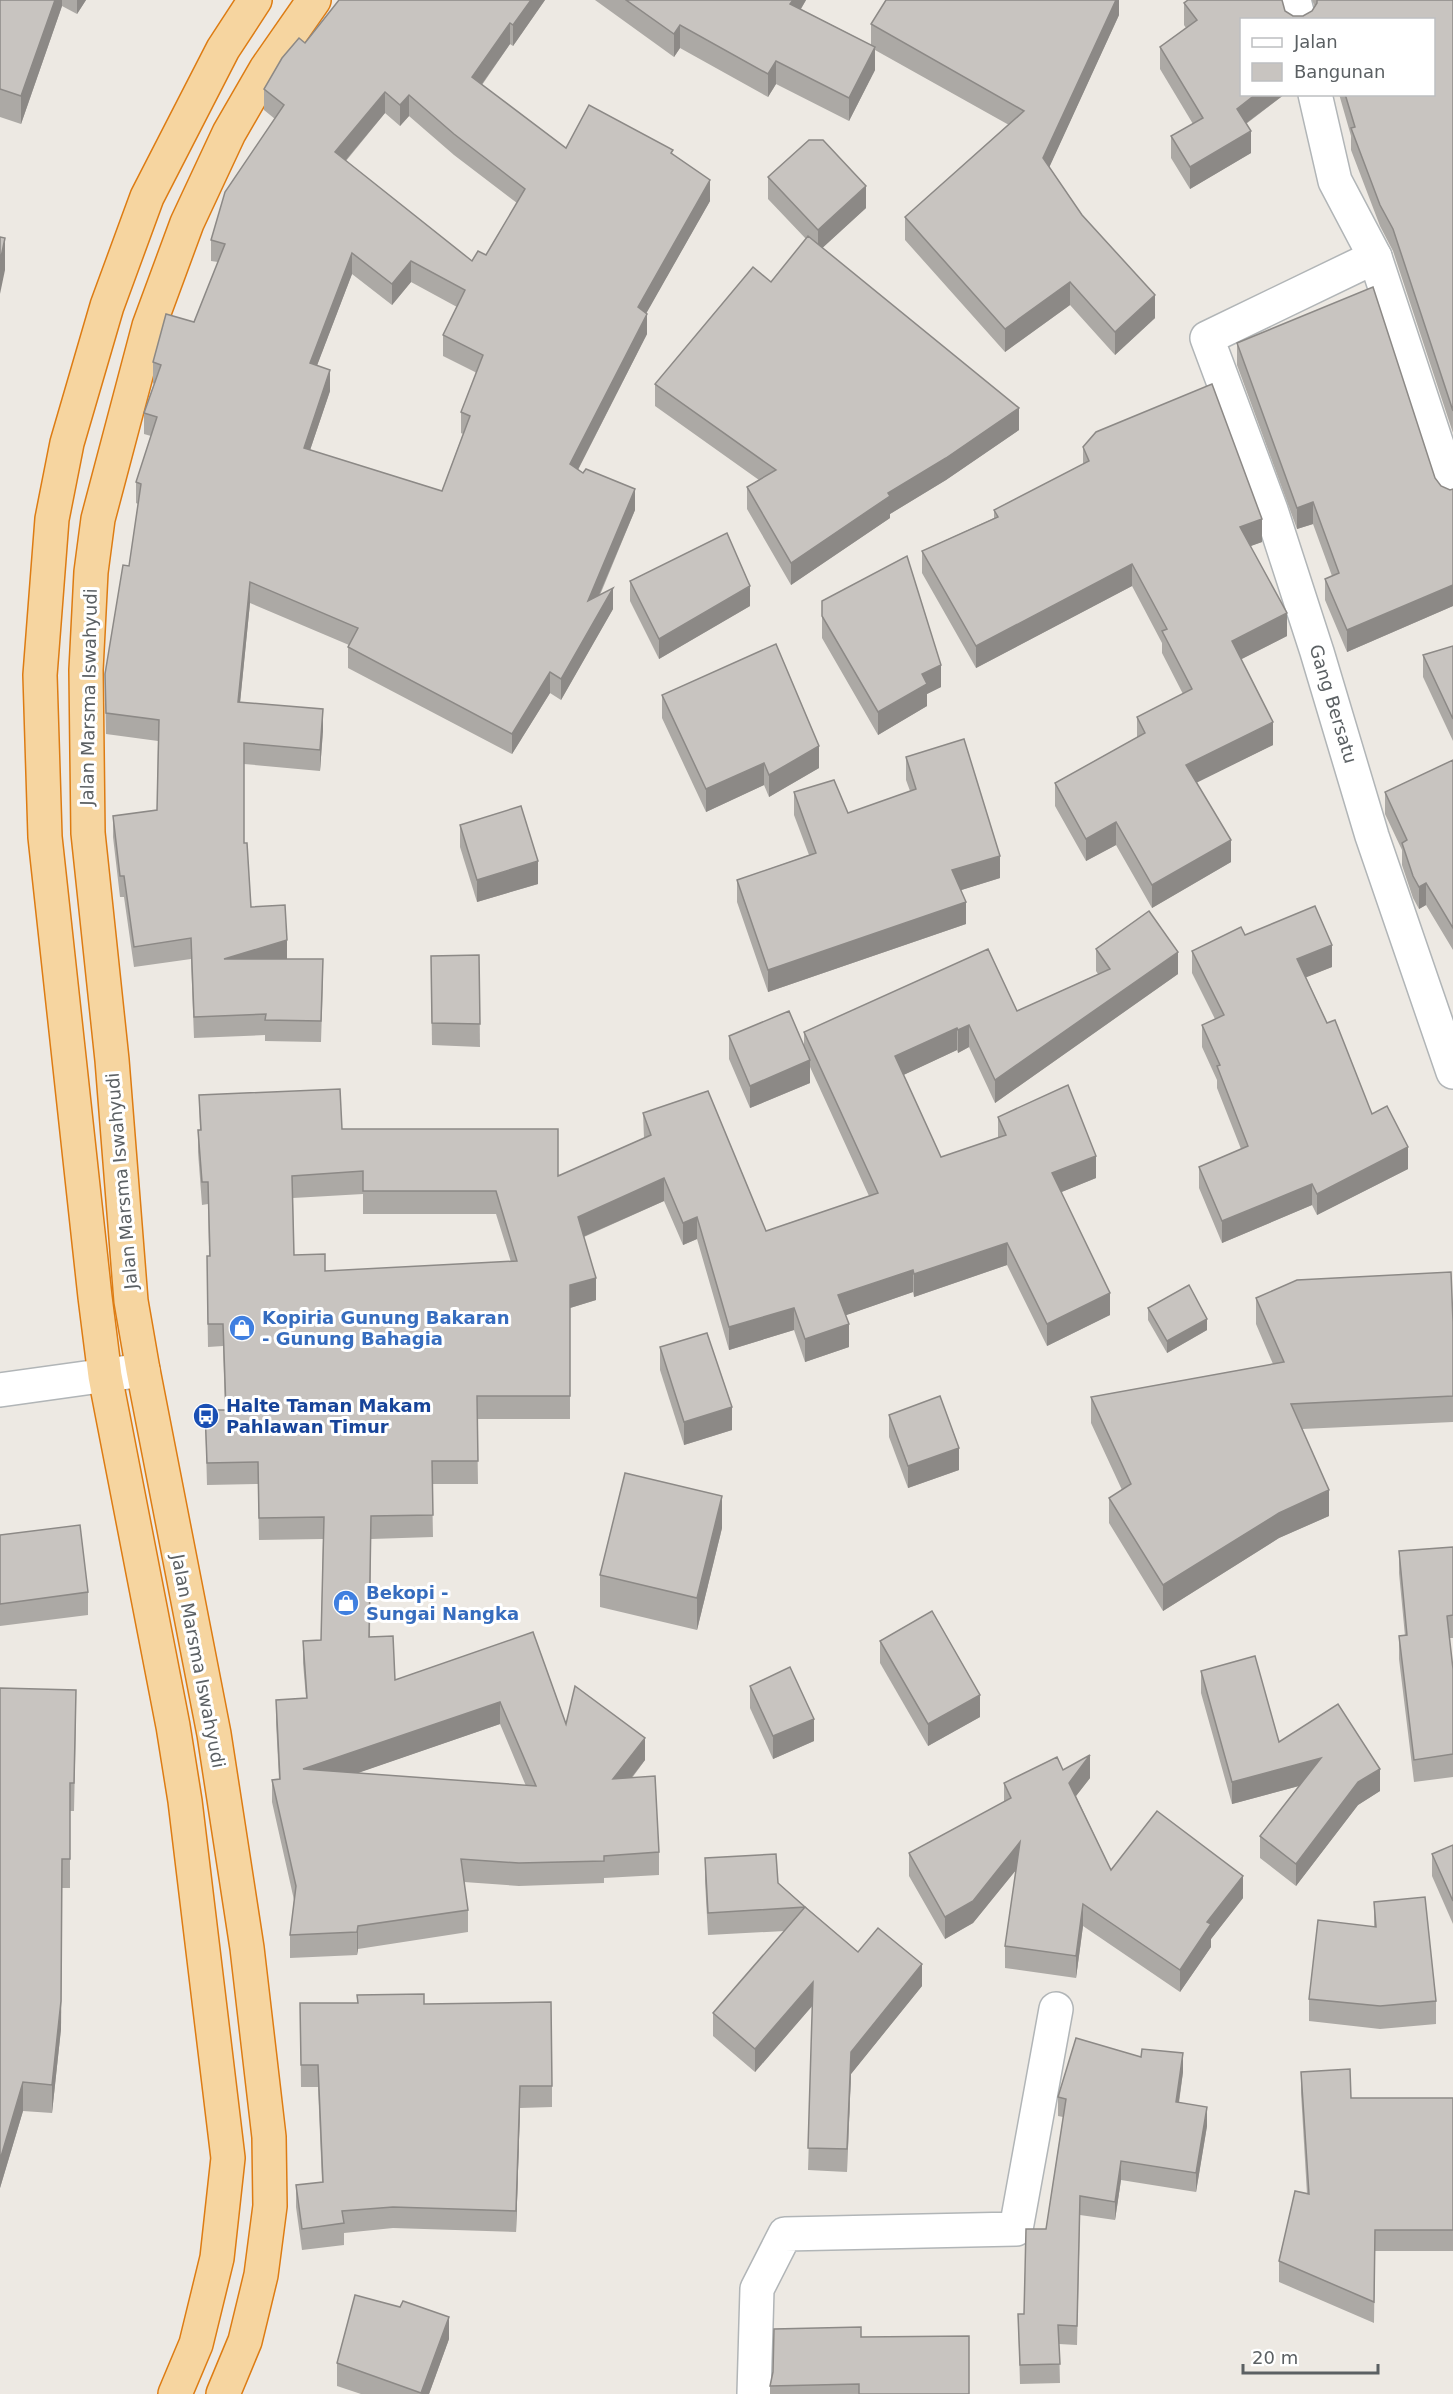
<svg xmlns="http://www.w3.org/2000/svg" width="1453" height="2394" viewBox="0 0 1453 2394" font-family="'DejaVu Sans',sans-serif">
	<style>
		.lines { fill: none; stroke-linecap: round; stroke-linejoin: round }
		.minor-casing { stroke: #b1b5b7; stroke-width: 36 }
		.trunk-casing { stroke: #dd7c13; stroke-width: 36 }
		.minor { stroke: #fff; stroke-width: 33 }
		.trunk { stroke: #f6d5a0; stroke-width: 33 }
		.wall { fill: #aca9a5; fill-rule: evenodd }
		.shaded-wall { fill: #8c8986 }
		.building { fill: #c8c4c0; stroke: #8c8986; stroke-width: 1.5; fill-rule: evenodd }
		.labels { text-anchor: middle; stroke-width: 6; stroke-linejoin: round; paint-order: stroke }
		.street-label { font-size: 18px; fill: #5b6063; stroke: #fff }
		.shop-label { font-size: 18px; font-weight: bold; fill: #366cbe; stroke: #fff; text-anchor: start }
		.transit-label { font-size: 18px; font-weight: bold; fill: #164399; stroke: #fff; text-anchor: start }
	</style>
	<rect width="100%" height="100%" fill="#ede9e3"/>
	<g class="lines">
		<g class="minor-casing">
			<g id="minor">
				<polyline points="1294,0 1299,20"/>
				<polyline points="1315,94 1335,181 1375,257 1453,493"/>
				<polyline points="1375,257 1207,338 1271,510 1317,652 1372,836 1453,1072"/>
				<polyline points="0,1390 143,1370"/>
				<polyline points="754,2394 757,2289 785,2234 1016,2229 1056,2009"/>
			</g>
		</g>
		<g class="trunk-casing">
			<g id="trunk">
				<polyline points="175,2394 196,2344 217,2258 228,2158 185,1801 173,1726 105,1376 95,1297 45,837 40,675 52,519 67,443 107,306 147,197 223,49 255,0"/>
				<polyline points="223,2394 245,2341 261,2275 270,2206 269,2137 247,1948 214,1734 143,1370 131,1301 112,1060 88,833 86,670 91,572 98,519 149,326 187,223 229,133 266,69 314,0"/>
			</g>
		</g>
		<use href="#minor" class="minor"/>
		<use href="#trunk" class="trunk"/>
	</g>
	<g class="wall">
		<polygon points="0,0 86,0 77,14 62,6 21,124 0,117"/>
		<path d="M339,0H545L513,46L510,44L482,85L566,148L673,155L710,201L646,313L647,334L578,470L635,510L600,595L613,609L561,700L550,693L512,754L348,668V647L349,645L250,603L240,702L323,730L320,771L244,764V843L251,907L287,959L323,980L321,1042L265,1041V1035L194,1038L191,959L134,967L124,897H120L113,837V816L157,810L158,741L106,734L105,674L129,566L138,504L136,503V482L151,436L144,434V413L154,384L153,383V362L194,322L218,262L211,261V240L275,119L264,110V89L305,43ZM385,113L400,126L409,116L454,155L517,203L486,255L472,261L346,161ZM352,274L392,305L411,282L457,307L443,335V356L477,373L461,412V433L463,434L442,491L310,450L330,391L317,365Z"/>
		<polygon points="595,0 806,0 801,9 871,45 871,24 1119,0 1119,15 1049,167 1082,215 1155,318 1115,355 1070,305 1005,352 905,240 905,217 1009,125 875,50 875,70 849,121 776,84 768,97 680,48 674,57"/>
		<polygon points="1312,0 1453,0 1453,433 1393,251 1380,226 1351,150 1351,136 1339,94 1434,94 1434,20 1242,20 1285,94 1246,124 1251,153 1190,189 1171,158 1171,136 1193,124 1160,69 1160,47 1186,28 1184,25 1184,3 1285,11 1293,16 1303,16 1312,11 1315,7"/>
		<polygon points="768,177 866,208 822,248 1019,430 946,480 890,514 890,518 791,585 747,509 747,487 759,480 655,406 655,384 771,282 806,239 768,199"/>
		<polygon points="1237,343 1435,478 1441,486 1450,490 1453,489 1453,606 1347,652 1325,600 1325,579 1332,576 1313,524 1297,529 1237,365"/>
		<polygon points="1083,447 1262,542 1250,546 1287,636 1241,659 1273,745 1196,782 1231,862 1152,908 1116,845 1086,861 1055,806 1055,783 1137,738 1137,717 1183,694 1162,653 1162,643 1132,586 976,668 922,573 922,551 994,518 994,510 1083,464"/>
		<polygon points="630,581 750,606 659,659 630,601"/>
		<polygon points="822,601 941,687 927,694 927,706 878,735 822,638"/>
		<polygon points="1453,646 1453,741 1423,677 1423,655"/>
		<polygon points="662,695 819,768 769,797 764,785 706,812 662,718"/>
		<polygon points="906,757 1000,878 961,890 966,924 768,992 737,902 737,880 809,855 794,815 794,792 848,813 910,791 906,780"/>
		<polygon points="1453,760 1453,950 1426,905 1419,909 1413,898 1402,865 1402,850 1385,814 1385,792"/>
		<polygon points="460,825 538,884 477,902 460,847"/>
		<polygon points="1245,935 1332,967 1306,977 1327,1023 1372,1114 1408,1169 1317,1215 1312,1205 1222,1243 1199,1188 1199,1167 1241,1149 1217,1088 1217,1080 1202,1047 1202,1025 1215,1019 1192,973 1192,951"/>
		<path d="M1096,949L1178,974L995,1103L969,1047L958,1053L957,1050L903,1075L941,1157L998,1138V1117L1096,1178L1061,1192L1110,1315L1047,1346L1007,1265L914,1297L913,1292L846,1315L849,1347L805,1362L794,1330L729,1350L697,1239L683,1245L664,1201L584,1237L596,1300L570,1308V1419H477L478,1484H432L433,1537L371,1539L370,1637L395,1680L533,1632L566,1724L645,1760L632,1778L659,1852V1875L604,1878V1883L519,1886L464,1882L468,1910V1932L358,1949L357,1955L290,1958V1935L294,1900L272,1802V1780H279L276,1722V1700L306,1698L303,1663V1641L321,1640L323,1539L259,1540L258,1484L207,1485L205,1410H225L223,1346L208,1347L207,1279V1256H209L208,1204L202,1205L198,1152V1130H200L199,1095L342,1129L558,1176L644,1138L643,1113L766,1231L869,1196L810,1067V1083L750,1108L729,1059V1036L804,1047V1032L1017,1011L1098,974L1096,971ZM363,1194V1214H496L511,1262L325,1271L294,1255L293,1198ZM500,1724L526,1786L357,1773Z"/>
		<polygon points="479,955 480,1047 432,1045 431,978"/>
		<polygon points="1256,1298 1453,1322 1453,1422 1302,1429 1329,1516 1279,1538 1163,1611 1109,1523 1109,1498 1122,1490 1091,1423 1091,1397 1273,1364 1256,1324"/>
		<polygon points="1148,1308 1207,1330 1167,1353 1148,1320"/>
		<polygon points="660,1347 732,1430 684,1445 660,1370"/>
		<polygon points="889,1415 959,1470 908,1488 889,1437"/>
		<polygon points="722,1528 697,1630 600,1607 600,1575"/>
		<polygon points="0,1535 88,1592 88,1615 0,1626"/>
		<polygon points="1453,1547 1453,1638 1449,1638 1453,1669 1453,1777 1414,1782 1399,1659 1399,1636 1405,1636 1399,1573 1399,1551"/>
		<polygon points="880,1641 980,1717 928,1746 880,1663"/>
		<polygon points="1201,1671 1279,1742 1380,1791 1358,1805 1296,1886 1260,1858 1260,1836 1299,1786 1232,1804 1201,1693"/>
		<polygon points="750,1686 814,1741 773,1759 750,1708"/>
		<polygon points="0,1688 76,1719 74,1811 70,1811 70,1888 62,1888 61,2029 52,2113 23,2111 0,2188"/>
		<polygon points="1063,1770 1090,1778 1076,1796 1111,1870 1243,1898 1211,1939 1211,1947 1180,1992 1083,1926 1076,1978 1005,1968 1005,1946 1016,1870 973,1923 945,1939 909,1876 909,1853 1004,1802 1004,1783"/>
		<polygon points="1453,1845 1453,1924 1432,1876 1432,1854"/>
		<polygon points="705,1858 778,1883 858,1952 922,1986 851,2074 847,2172 808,2170 813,2005 755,2072 713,2036 713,2013 785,1931 708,1935 705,1881"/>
		<polygon points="1374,1902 1436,2001 1436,2024 1380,2029 1309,2021 1309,1999 1374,1927"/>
		<polygon points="300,2003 424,2004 552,2086 552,2107 520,2108 516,2232 393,2228 344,2233 344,2245 302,2250 296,2207 296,2185 322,2182 318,2087 301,2087"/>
		<polygon points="1183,2072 1179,2103 1207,2126 1196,2192 1121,2180 1115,2220 1080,2215 1077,2345 1059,2344 1060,2383 1020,2384 1018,2314 1024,2314 1046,2229 1063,2117 1058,2116 1058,2097"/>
		<polygon points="1301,2072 1351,2098 1453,2098 1453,2251 1375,2251 1374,2323 1279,2282 1279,2261 1307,2194 1301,2093"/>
		<polygon points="861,2337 969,2394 770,2394 770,2386"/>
		<polygon points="449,2339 429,2394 361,2394 337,2386 337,2363"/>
	</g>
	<g class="shaded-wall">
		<polygon points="55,0 62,0 62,6 21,124 21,96"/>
		<polygon points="77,0 86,0 77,14"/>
		<polygon points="531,0 545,0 513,46 513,25"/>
		<polygon points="793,0 806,0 790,27 790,4"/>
		<polygon points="1116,0 1119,0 1119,15 1043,181 1043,158"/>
		<polygon points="510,23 510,44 472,98 472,77"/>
		<polygon points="680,25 680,48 674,57 674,34"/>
		<polygon points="875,47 875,70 849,121 849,98"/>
		<polygon points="776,61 776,84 768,97 768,74"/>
		<polygon points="385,92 385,113 335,173 335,152"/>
		<polygon points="1256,94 1285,94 1237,130 1237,109"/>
		<polygon points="409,95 409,116 400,126 400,105"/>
		<polygon points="1251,131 1251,153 1190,189 1190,167"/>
		<polygon points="710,180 710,201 638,328 638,307"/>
		<polygon points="866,186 866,208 818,252 818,230"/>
		<polygon points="5,238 5,270 0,294 0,262"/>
		<polygon points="352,253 352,274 310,384 310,363"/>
		<polygon points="411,261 411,282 392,305 392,284"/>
		<polygon points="1070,282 1070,305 1005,352 1005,329"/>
		<polygon points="1155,295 1155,318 1115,355 1115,332"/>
		<polygon points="647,314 647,334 570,485 570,464"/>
		<polygon points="330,370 330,391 304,468 304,448"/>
		<polygon points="1019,408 1019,430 946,480 890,514 890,518 791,585 791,563 888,493"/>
		<polygon points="635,489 635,510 588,621 588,601"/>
		<polygon points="1313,502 1313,524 1297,529 1297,508"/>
		<polygon points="1262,519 1262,542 1240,550 1240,527"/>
		<polygon points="1132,564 1132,586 976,668 976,646"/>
		<polygon points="250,582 250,603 238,723 238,702"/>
		<polygon points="1453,585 1453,606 1347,652 1347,630"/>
		<polygon points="750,586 750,606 659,659 659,639"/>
		<polygon points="613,588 613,609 561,700 561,679"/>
		<polygon points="1287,613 1287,636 1232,664 1232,641"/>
		<polygon points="941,665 941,687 927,694 927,706 878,735 878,712 922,674"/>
		<polygon points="550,672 550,693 512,754 512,734"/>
		<polygon points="323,709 323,730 320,771 320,750"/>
		<polygon points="1273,722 1273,745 1186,788 1186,765"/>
		<polygon points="819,746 819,768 769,797 769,775"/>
		<polygon points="764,763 764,785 706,812 706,789"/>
		<polygon points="1116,822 1116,845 1086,861 1086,839"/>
		<polygon points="1231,840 1231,862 1152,908 1152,885"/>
		<polygon points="1000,856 1000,878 952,893 952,870"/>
		<polygon points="538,861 538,884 477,902 477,880"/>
		<polygon points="1426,883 1426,905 1419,909 1419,887"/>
		<polygon points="966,902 966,924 768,992 768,970"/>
		<polygon points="287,940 287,961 224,959"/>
		<polygon points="1332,945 1332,967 1297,981 1297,959"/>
		<polygon points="1178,952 1178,974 995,1103 995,1080"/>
		<polygon points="969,1025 969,1047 958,1053 958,1030"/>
		<polygon points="957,1028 957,1050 895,1079 895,1056"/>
		<polygon points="810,1060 810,1083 750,1108 750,1086"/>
		<polygon points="1408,1147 1408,1169 1317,1215 1317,1194"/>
		<polygon points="1096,1156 1096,1178 1052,1196 1052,1173"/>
		<polygon points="664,1178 664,1201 578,1239 578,1217"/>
		<polygon points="1312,1184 1312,1205 1222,1243 1222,1221"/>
		<polygon points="697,1217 697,1239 683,1245 683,1223"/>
		<polygon points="1007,1243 1007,1265 914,1297 914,1274"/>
		<polygon points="913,1270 913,1292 838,1318 838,1295"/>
		<polygon points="596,1278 596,1300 570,1308 570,1285"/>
		<polygon points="1110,1293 1110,1315 1047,1346 1047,1324"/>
		<polygon points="794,1308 794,1330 729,1350 729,1327"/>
		<polygon points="1207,1319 1207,1330 1167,1353 1167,1341"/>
		<polygon points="849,1324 849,1347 805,1362 805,1339"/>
		<polygon points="732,1407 732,1430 684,1445 684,1422"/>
		<polygon points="959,1448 959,1470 908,1488 908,1466"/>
		<polygon points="1329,1490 1329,1516 1279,1538 1163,1611 1163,1585 1279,1513"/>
		<polygon points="722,1496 722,1528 697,1630 697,1598"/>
		<polygon points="980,1695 980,1717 928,1746 928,1724"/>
		<polygon points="500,1702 500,1724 303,1792 303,1769"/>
		<polygon points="814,1719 814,1741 773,1759 773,1736"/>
		<polygon points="645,1738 645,1760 613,1801 613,1779"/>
		<polygon points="1090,1755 1090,1778 1069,1805 1069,1783"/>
		<polygon points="1321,1758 1321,1780 1232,1804 1232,1782"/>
		<polygon points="1380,1769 1380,1791 1358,1805 1296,1886 1296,1864 1358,1782"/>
		<polygon points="1020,1842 1020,1865 973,1923 945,1939 945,1917"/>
		<polygon points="62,1859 61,2029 52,2113 52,2085"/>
		<polygon points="1243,1876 1243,1898 1211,1939 1211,1947 1180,1992 1180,1970 1207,1922"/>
		<polygon points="1083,1904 1083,1926 1076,1978 1076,1956"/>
		<polygon points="358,1926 358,1949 357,1955 357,1932"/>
		<polygon points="922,1964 922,1986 851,2074 847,2172 851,2052"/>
		<polygon points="813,1982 813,2005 755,2072 755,2049"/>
		<polygon points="1183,2053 1183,2072 1176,2121 1176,2102"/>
		<polygon points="23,2082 23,2111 0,2188 0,2160"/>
		<polygon points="520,2086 520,2108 516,2232 516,2211"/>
		<polygon points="1207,2107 1207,2126 1196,2192 1196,2173"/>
		<polygon points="1121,2161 1121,2180 1115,2220 1115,2202"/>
		<polygon points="449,2317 449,2339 429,2394 421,2394"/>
	</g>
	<g class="building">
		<polygon points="0,0 55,0 21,96 0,89"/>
		<path d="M339,0H531L513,25L510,23L472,77L566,148L589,105L673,150L671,153L710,180L638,307L647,314L570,464L583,473L586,469L635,489L588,601L613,588L561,679L550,672L512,734L348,647L358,628L250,582L238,702L323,709L320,750L244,743V843H247L251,907L285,905L287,940L224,959H323L321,1021L265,1020L266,1014L194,1017L191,938L134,947L124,876H120L113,816L157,810L159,720L106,713L105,674L123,565L129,566L141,484L136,482L157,417L144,413L161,365L153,362L166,314L194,322L225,244L211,240L225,192L284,105L264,89L282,58L299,38L305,43ZM385,92L400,105L409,95L454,134L525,189L486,255L478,251L472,261L335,152ZM352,253L392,284L411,261L465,290L443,335L483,355L461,412L470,416L442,491L304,448L330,370L310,363Z"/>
		<polygon points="626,0 793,0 790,4 875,47 849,98 776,61 768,74 680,25 674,34"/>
		<polygon points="886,0 1116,0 1043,158 1082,215 1155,295 1115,332 1070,282 1005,329 905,217 1024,111 871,24"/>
		<polygon points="1188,0 1282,0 1285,11 1293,16 1303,16 1312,11 1317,3 1317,0 1453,0 1453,411 1393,229 1380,205 1351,128 1355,127 1345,94 1434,94 1434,20 1242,20 1242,94 1256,94 1237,109 1251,131 1190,167 1171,136 1203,118 1160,47 1197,20 1184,3"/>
		<polygon points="809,140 823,140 866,186 818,230 768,177"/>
		<polygon points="808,236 1019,408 946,458 888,493 890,496 791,563 747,487 776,470 655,384 753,267 771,282"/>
		<polygon points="0,237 5,238 0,262"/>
		<polygon points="1373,287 1435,478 1441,486 1450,490 1453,489 1453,585 1347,630 1325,579 1339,573 1313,502 1297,508 1237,343"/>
		<polygon points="1212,384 1262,519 1240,527 1287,613 1232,641 1273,722 1186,765 1231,840 1152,885 1116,822 1086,839 1055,783 1145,733 1137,717 1192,689 1162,631 1167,629 1132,564 976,646 922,551 998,517 994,510 1089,461 1083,447 1096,432"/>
		<polygon points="727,533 750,586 659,639 630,581"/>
		<polygon points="907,556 941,665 922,674 927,684 878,712 822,616 822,601"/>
		<polygon points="776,644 819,746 769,775 764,763 706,789 662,695"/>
		<polygon points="1453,646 1453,719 1423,655"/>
		<polygon points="964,739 1000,856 952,870 966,902 768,970 737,880 816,853 794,792 834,780 848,813 916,789 906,757"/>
		<polygon points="1453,760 1453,928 1426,883 1419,887 1413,876 1402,843 1407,840 1385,792"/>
		<polygon points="521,806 538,861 477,880 460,825"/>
		<polygon points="1315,906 1332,945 1297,959 1327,1023 1335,1020 1372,1114 1387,1106 1408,1147 1317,1194 1312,1184 1222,1221 1199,1167 1248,1146 1217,1066 1220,1065 1202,1025 1224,1015 1192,951 1241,927 1245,935"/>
		<path d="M1149,911L1178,952L995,1080L969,1025L958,1030L957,1028L895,1056L941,1157L1006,1135L998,1117L1068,1085L1096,1156L1052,1173L1110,1293L1047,1324L1007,1243L914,1274L913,1270L838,1295L849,1324L805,1339L794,1308L729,1327L697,1217L683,1223L664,1178L578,1217L596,1278L570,1285V1396H477L478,1461H432L433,1515L371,1516L369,1637L393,1636L395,1680L533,1632L566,1724L575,1686L645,1738L613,1779L655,1776L659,1852L604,1856V1861L519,1863L461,1859L468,1910L358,1926L357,1932L290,1935L296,1886L272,1780L280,1779L276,1700L307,1698L303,1641L321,1640L324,1517L259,1518L258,1462L207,1463L205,1410H226L223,1324H208L207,1256H210L208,1182H202L198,1130H201L199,1095L340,1089L342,1129H558V1176L651,1135L643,1113L708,1091L766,1231L878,1193L804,1032L988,949L1017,1011L1110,969L1096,949ZM363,1171V1191H496L517,1261L325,1271V1254L294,1255L292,1176ZM500,1702L536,1786L303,1769Z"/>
		<polygon points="479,955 480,1024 432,1023 431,956"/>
		<polygon points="789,1011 810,1060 750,1086 729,1036"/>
		<polygon points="1451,1272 1453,1322 1453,1396 1291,1404 1329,1490 1279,1513 1163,1585 1109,1498 1131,1484 1091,1397 1284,1362 1256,1298 1297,1280"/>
		<polygon points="1189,1285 1207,1319 1167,1341 1148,1308"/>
		<polygon points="707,1333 732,1407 684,1422 660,1347"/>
		<polygon points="940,1396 959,1448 908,1466 889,1415"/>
		<polygon points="625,1473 722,1496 697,1598 600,1575"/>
		<polygon points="80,1525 88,1592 0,1604 0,1535"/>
		<polygon points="1453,1547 1453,1615 1447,1616 1453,1669 1453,1754 1414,1760 1399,1636 1407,1635 1399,1551"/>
		<polygon points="932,1611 980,1695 928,1724 880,1641"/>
		<polygon points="1255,1656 1279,1742 1338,1704 1380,1769 1358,1782 1296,1864 1260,1836 1321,1758 1232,1782 1201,1671"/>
		<polygon points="790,1667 814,1719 773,1736 750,1686"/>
		<polygon points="0,1688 76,1690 74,1783 70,1783 70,1859 62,1859 61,2001 52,2085 23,2082 0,2160"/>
		<polygon points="1090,1755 1069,1783 1111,1870 1157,1811 1243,1876 1207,1922 1211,1924 1180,1970 1083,1904 1076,1956 1005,1946 1020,1842 973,1901 945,1917 909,1853 1011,1798 1004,1783 1057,1757 1063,1770"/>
		<polygon points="1453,1845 1453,1901 1432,1854"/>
		<polygon points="776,1854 778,1883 805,1907 708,1913 705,1858"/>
		<polygon points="1425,1897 1436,2001 1380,2006 1309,1999 1318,1920 1376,1927 1374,1902"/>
		<polygon points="805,1907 858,1952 878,1928 922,1964 851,2052 847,2149 808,2148 813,1982 755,2049 713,2013"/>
		<polygon points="424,1994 424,2004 551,2002 552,2086 520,2086 516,2211 393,2207 342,2211 344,2223 302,2229 296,2185 323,2182 318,2065 301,2065 300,2003 358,2003 357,1995"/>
		<polygon points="1076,2038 1141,2057 1142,2049 1183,2053 1176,2102 1207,2107 1196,2173 1121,2161 1115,2202 1080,2196 1077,2326 1058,2325 1060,2364 1020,2365 1018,2314 1024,2314 1026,2229 1046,2229 1066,2099 1058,2097"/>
		<polygon points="1350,2069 1351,2098 1453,2098 1453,2230 1375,2230 1374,2302 1279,2261 1295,2191 1309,2194 1301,2072"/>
		<polygon points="355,2295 400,2307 403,2301 449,2317 421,2393 337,2363"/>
		<polygon points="861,2327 861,2337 969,2336 969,2394 859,2394 859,2384 770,2386 773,2372 774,2329"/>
	</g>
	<defs>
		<g id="shop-disc" transform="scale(1.35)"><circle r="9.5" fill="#3f7fe0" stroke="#fff"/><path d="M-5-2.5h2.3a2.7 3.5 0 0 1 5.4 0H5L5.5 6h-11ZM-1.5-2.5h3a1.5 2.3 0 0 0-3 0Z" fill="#fff"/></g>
		<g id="bus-disc" transform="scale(1.35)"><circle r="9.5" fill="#1a4fb4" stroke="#fff"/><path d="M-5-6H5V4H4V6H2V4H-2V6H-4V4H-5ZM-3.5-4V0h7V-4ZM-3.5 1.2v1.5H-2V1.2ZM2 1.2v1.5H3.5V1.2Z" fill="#fff"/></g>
	</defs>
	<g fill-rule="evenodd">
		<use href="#shop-disc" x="242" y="1328"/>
		<use href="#bus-disc" x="206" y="1416"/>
		<use href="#shop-disc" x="346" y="1603"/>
	</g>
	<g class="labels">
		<g class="street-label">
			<text transform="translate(89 697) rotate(-89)" y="6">Jalan Marsma Iswahyudi</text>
			<text transform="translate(1333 704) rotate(73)" y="6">Gang Bersatu</text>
			<text transform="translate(122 1181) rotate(-95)" y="6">Jalan Marsma Iswahyudi</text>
			<text transform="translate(198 1661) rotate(79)" y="6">Jalan Marsma Iswahyudi</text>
		</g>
		<g class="shop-label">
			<text x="262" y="1324">Kopiria Gunung Bakaran<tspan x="262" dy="21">- Gunung Bahagia</tspan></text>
			<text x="366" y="1599">Bekopi -<tspan x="366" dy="21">Sungai Nangka</tspan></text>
		</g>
		<g class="transit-label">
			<text x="226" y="1412">Halte Taman Makam<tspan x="226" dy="21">Pahlawan Timur</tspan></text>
		</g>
	</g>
	<rect x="1240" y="18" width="195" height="78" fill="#ffffff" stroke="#bdbfc1" stroke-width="1.5"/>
	<rect x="1252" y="38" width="30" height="9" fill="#ffffff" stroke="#bdbfc1" stroke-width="1.5"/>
	<text x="1294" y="48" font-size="18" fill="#5b6063">Jalan</text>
	<rect x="1252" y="63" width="30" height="18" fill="#c8c4c0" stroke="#bdbfc1" stroke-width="1.5"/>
	<text x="1294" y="78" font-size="18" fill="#5b6063">Bangunan</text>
	<path d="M1243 2364v9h135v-9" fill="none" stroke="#5b6063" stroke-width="3"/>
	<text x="1252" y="2364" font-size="18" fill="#5b6063" stroke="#ffffff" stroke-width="4.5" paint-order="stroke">20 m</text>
</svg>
